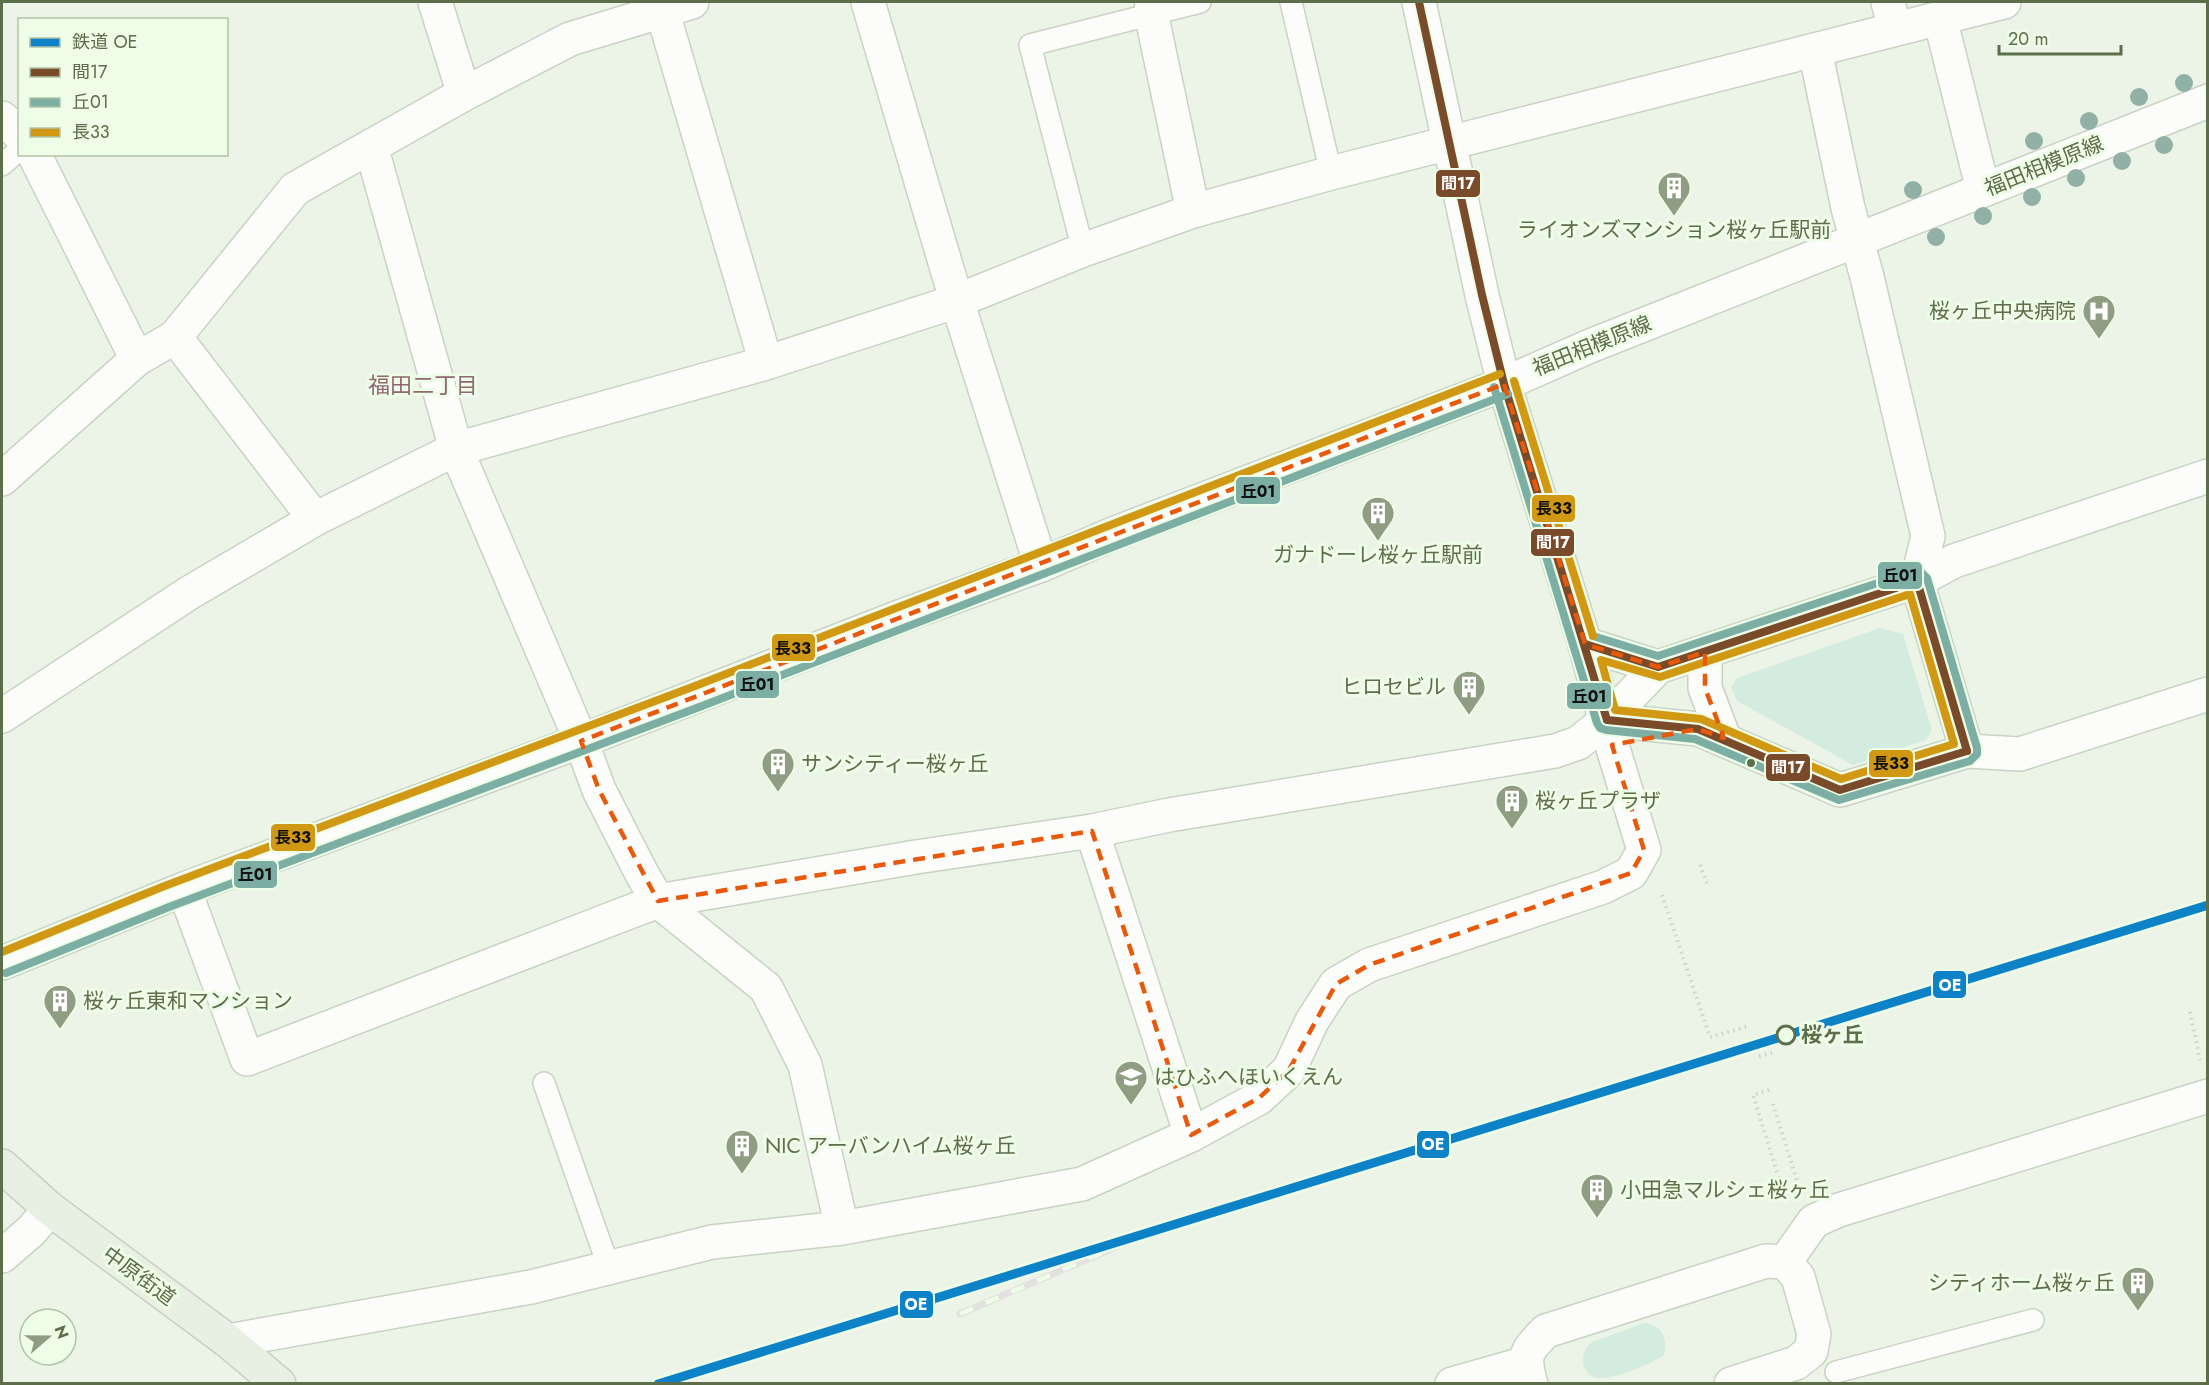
<svg xmlns="http://www.w3.org/2000/svg" width="2209" height="1385" viewBox="0 0 2209 1385" font-family="Jost,'Noto Sans JP',sans-serif">
	<style>
		.green { fill: #d4ece0 }
		.lines { fill: none; stroke-linecap: round; stroke-linejoin: round }
		.service-casing { stroke: #c9d2c3; stroke-width: 24 }
		.minor-casing { stroke: #c9d2c3; stroke-width: 36 }
		.tertiary-casing { stroke: #c9d2c3; stroke-width: 36 }
		.primary-casing { stroke: #c8d0c1; stroke-width: 36 }
		.path { stroke: #cdd3c6; stroke-width: 4; stroke-dasharray: 1.5 4.5; stroke-linecap: butt }
		.service { stroke: #fcfdfb; stroke-width: 21 }
		.minor { stroke: #fcfdfb; stroke-width: 33 }
		.tertiary { stroke: #fcfdfb; stroke-width: 33 }
		.primary { stroke: #e8f0e4; stroke-width: 33 }
		.rail-casing { stroke: #e3e1e0; stroke-width: 7 }
		.rail { stroke: #edfde7; stroke-width: 4.5; stroke-dasharray: 14; stroke-linecap: butt }
		.bus-1-casing { stroke: #edfde7; stroke-width: 12 }
		.bus-2-casing { stroke: #edfde7; stroke-width: 12 }
		.bus-3-casing { stroke: #edfde7; stroke-width: 12 }
		.bus-1 { stroke: #7a4b2a; stroke-width: 8 }
		.bus-2 { stroke: #7caea4; stroke-width: 8 }
		.bus-3 { stroke: #d09813; stroke-width: 8 }
		.rail-1-casing { stroke: #edfde7; stroke-width: 14 }
		.rail-1 { stroke: #0d82c7; stroke-width: 9 }
		.tree { fill: #91b0a6 }
		.marked { fill: none; stroke: #e8590c; stroke-width: 4.5; stroke-dasharray: 12 8; stroke-linejoin: round }
		.bus-dot { fill: #5d6e4b; stroke: #edfde7; stroke-width: 2 }
		.stop-dot { fill: #edfde7; stroke: #5d6e4b; stroke-width: 3 }
		.labels { text-anchor: middle; stroke-width: 6; stroke-linejoin: round; paint-order: stroke }
		.street-label { font-size: 21px; fill: #5d6e4b; stroke: #edfde7 }
		.poi-label { font-size: 21px; fill: #5d6e4b; stroke: #edfde7; text-anchor: start }
		.stop-label { font-size: 21px; font-weight: bold; fill: #5d6e4b; stroke: #edfde7; text-anchor: start }
		.neighbourhood-label { font-size: 22px; fill: #916770; stroke: #edfde7 }
		.line-badge { stroke: #edfde7; stroke-width: 2 }
		.badge-label { font-size: 16px; text-anchor: middle; font-weight: bold; fill: #fff }
		.pale-badge-label { font-size: 16px; text-anchor: middle; font-weight: bold; fill: #111 }
	</style>
	<rect width="100%" height="100%" fill="#ebf4e7"/>
	<g class="green">
		<polygon points="1880,628 1903,634 1932,730 1926,740 1853,765 1737,701 1731,688 1737,678"/>
		<path d="M1644,1323C1662,1324 1668,1339 1664,1355C1651,1364 1613,1380 1598,1378C1581,1376 1578,1352 1592,1342Z"/>
	</g>
	<g class="lines">
		<g class="service-casing">
			<g id="service">
				<polyline points="1291,2 1331,173"/>
				<polyline points="2,165 20,149"/>
				<polyline points="1083,250 1030,45 1200,2"/>
				<polyline points="544,1083 609,1268"/>
				<polyline points="1836,1372 2033,1320"/>
			</g>
		</g>
		<g class="minor-casing">
			<g id="minor">
				<polyline points="435,2 464,94"/>
				<polyline points="868,2 950,279 1041,565"/>
				<polyline points="1152,2 1151,13 1193,211"/>
				<polyline points="1888,2 1895,29"/>
				<polyline points="662,10 766,363"/>
				<polyline points="1815,50 1848,208 1867,277 1928,536 1917,581"/>
				<polyline points="2,118 20,135"/>
				<polyline points="371,146 456,449 581,741 599,790 642,874 658,901 766,988 805,1065 842,1228"/>
				<polyline points="34,154 137,359"/>
				<polyline points="1983,190 1940,18 2004,2"/>
				<polyline points="175,337 315,519"/>
				<polyline points="2,479 137,359 175,337 295,189 464,94 570,39 692,2"/>
				<polyline points="1917,581 1954,561 2208,476"/>
				<polyline points="1585,644 1658,667"/>
				<polyline points="1705,652 1705,688 1724,738"/>
				<polyline points="2,716 189,593 315,519 456,449 766,363 957,301 1083,250 1193,211 1331,173 1940,18"/>
				<polyline points="1607,720 1698,729 1840,790 1967,751 2020,754 2208,694"/>
				<polyline points="1092,831 1191,1135"/>
				<polyline points="184,889 247,1059 658,901 916,857 1092,831 1169,815 1555,751 1578,743 1607,720 1658,667 1917,581 1967,751"/>
				<polyline points="2,1256 31,1231 50,1209"/>
				<polyline points="1785,1262 1814,1221 1839,1210 2208,1096"/>
				<polyline points="228,1341 531,1287 712,1242 842,1228 1082,1184 1191,1135 1259,1098 1289,1070 1312,1021 1336,984 1369,965 1603,887 1631,873 1644,850 1612,745 1585,644"/>
				<polyline points="1452,1384 1526,1363"/>
				<path d="M1531,1384C1523,1355 1525,1352 1546,1331L1766,1261L1785,1262L1798,1277L1814,1334L1811,1351L1796,1363L1731,1384"/>
			</g>
		</g>
		<g class="tertiary-casing">
			<g id="tertiary">
				<polyline points="1419,2 1482,295 1504,384 1585,644"/>
				<polyline points="2,963 184,889 581,741 899,617 1041,565 1113,534 1504,384 1590,346 2208,101"/>
			</g>
		</g>
		<g class="primary-casing">
			<polyline id="primary" points="2,1166 50,1209 228,1341 279,1384"/>
		</g>
		<g class="path">
			<polyline points="1700,865 1707,883"/>
			<polyline points="1662,895 1710,1037 1749,1026"/>
			<polyline points="2190,1012 2200,1060"/>
			<polyline points="1759,1056 1772,1053"/>
			<polyline points="1769,1090 1753,1095 1785,1198"/>
			<polyline points="1773,1104 1798,1184"/>
		</g>
		<use href="#service" class="service"/>
		<use href="#minor" class="minor"/>
		<use href="#tertiary" class="tertiary"/>
		<use href="#primary" class="primary"/>
		<g class="rail-casing">
			<polyline id="rail" points="960,1314 1160,1228"/>
		</g>
		<use href="#rail" class="rail"/>
		<g class="bus-1-casing">
			<g id="bus-1">
				<polyline points="1419,2 1482,295 1504,384 1607,720"/>
				<polyline points="1585,644 1658,667 1917,581 1967,751"/>
				<polyline points="1607,720 1698,729 1840,790 1967,751"/>
			</g>
		</g>
		<g class="bus-2-casing">
			<g id="bus-2">
				<polyline points="1494,387 1597,723 1600,728 1606,730 1695,739 1839,800 1970,761 1977,754 1977,748 1927,578 1920,571 1914,571 1658,656 1593,636"/>
				<polyline points="6,973 169,907 702,706 1508,394"/>
			</g>
		</g>
		<g class="bus-3-casing">
			<g id="bus-3">
				<polyline points="1514,381 1593,636"/>
				<polygon points="1910,594 1954,744 1841,779 1701,719 1615,710 1601,660 1660,677"/>
				<polyline points="2,952 162,887 695,686 1500,374"/>
			</g>
		</g>
		<use href="#bus-1" class="bus-1"/>
		<use href="#bus-2" class="bus-2"/>
		<use href="#bus-3" class="bus-3"/>
		<g class="rail-1-casing">
			<polyline id="rail-1" points="658,1384 2208,905"/>
		</g>
		<use href="#rail-1" class="rail-1"/>
	</g>
	<g class="tree">
		<circle cx="2184" cy="83" r="9"/>
		<circle cx="2139" cy="97" r="9"/>
		<circle cx="2089" cy="121" r="9"/>
		<circle cx="2034" cy="141" r="9"/>
		<circle cx="2164" cy="145" r="9"/>
		<circle cx="2122" cy="161" r="9"/>
		<circle cx="2076" cy="178" r="9"/>
		<circle cx="1913" cy="190" r="9"/>
		<circle cx="2032" cy="197" r="9"/>
		<circle cx="1983" cy="216" r="9"/>
		<circle cx="1936" cy="237" r="9"/>
	</g>
	<path class="marked" d="M1504,384L1585,644L1658,667L1705,652V688L1724,738L1698,729L1612,745L1644,850L1631,873L1369,965L1336,984L1289,1070L1259,1098L1191,1135L1092,831L658,901L599,790L581,741Z"/>
	<defs>
		<g id="building-pin" transform="scale(1.725)"><path d="M0 17L-7.5 6A9.5 9.5 0 1 1 7.5 6Z" fill="#8f9d82" stroke="#edfde7"/><path d="M-4-6H4V6H1V3H-1V6H-4ZM-2.5-4.3h1.7v1.8h-1.7ZM.8-4.3h1.7v1.8H.8ZM-2.5-1h1.7V.8h-1.7ZM.8-1h1.7V.8H.8Z" fill="#fff"/></g>
		<g id="hospital-pin" transform="scale(1.725)"><path d="M0 17L-7.5 6A9.5 9.5 0 1 1 7.5 6Z" fill="#8f9d82" stroke="#edfde7"/><path d="M-5-5h3v3.5h4V-5h3V5h-3V1.5h-4V5h-3Z" fill="#fff"/></g>
		<g id="school-pin" transform="scale(1.725)"><path d="M0 17L-7.5 6A9.5 9.5 0 1 1 7.5 6Z" fill="#8f9d82" stroke="#edfde7"/><path d="M0-5L7-2L0 1L-7-2ZM-4 1L0 2.5L4 1V4Q0 6-4 4Z" fill="#fff"/></g>
	</defs>
	<g fill-rule="evenodd">
		<use href="#building-pin" x="1674" y="188"/>
		<use href="#hospital-pin" x="2099" y="311"/>
		<use href="#building-pin" x="1378" y="513"/>
		<use href="#building-pin" x="1469" y="687"/>
		<use href="#building-pin" x="778" y="764"/>
		<use href="#building-pin" x="1512" y="801"/>
		<use href="#building-pin" x="60" y="1001"/>
		<use href="#school-pin" x="1131" y="1077"/>
		<use href="#building-pin" x="742" y="1146"/>
		<use href="#building-pin" x="1597" y="1190"/>
		<use href="#building-pin" x="2138" y="1283"/>
	</g>
	<circle class="bus-dot" cx="1751" cy="763" r="5"/>
	<circle class="stop-dot" cx="1786" cy="1035" r="9"/>
	<g class="labels">
		<g class="street-label">
			<text transform="translate(2044 166) rotate(-22)" y="7">福田相模原線</text>
			<text transform="translate(1592 346) rotate(-22)" y="7">福田相模原線</text>
			<text transform="translate(139 1276) rotate(36)" y="7">中原街道</text>
		</g>
		<g class="poi-label">
			<text x="1674" y="237" text-anchor="middle">ライオンズマンション桜ヶ丘駅前</text>
			<text x="2076" y="318" text-anchor="end">桜ヶ丘中央病院</text>
			<text x="1378" y="562" text-anchor="middle">ガナドーレ桜ヶ丘駅前</text>
			<text x="1446" y="694" text-anchor="end">ヒロセビル</text>
			<text x="801" y="771">サンシティー桜ヶ丘</text>
			<text x="1535" y="808">桜ヶ丘プラザ</text>
			<text x="83" y="1008">桜ヶ丘東和マンション</text>
			<text x="1154" y="1084">はひふへほいくえん</text>
			<text x="765" y="1153">NIC アーバンハイム桜ヶ丘</text>
			<text x="1620" y="1197">小田急マルシェ桜ヶ丘</text>
			<text x="2115" y="1290" text-anchor="end">シティホーム桜ヶ丘</text>
		</g>
		<g class="stop-label">
			<text x="1801" y="1042">桜ヶ丘</text>
		</g>
		<g class="neighbourhood-label">
			<text x="423" y="393">福田二丁目</text>
		</g>
	</g>
	<g class="line-badge">
		<rect x="1435" y="169" width="46" height="29" rx="6" fill="#7a4b2a"/>
		<rect x="1235" y="476" width="46" height="29" rx="6" fill="#7caea4"/>
		<rect x="1531" y="494" width="45" height="29" rx="6" fill="#d09813"/>
		<rect x="1530" y="528" width="45" height="29" rx="6" fill="#7a4b2a"/>
		<rect x="1877" y="561" width="46" height="29" rx="6" fill="#7caea4"/>
		<rect x="771" y="633" width="45" height="29" rx="6" fill="#d09813"/>
		<rect x="735" y="670" width="45" height="29" rx="6" fill="#7caea4"/>
		<rect x="1566" y="682" width="46" height="28" rx="6" fill="#7caea4"/>
		<rect x="1868" y="749" width="46" height="29" rx="6" fill="#d09813"/>
		<rect x="1765" y="753" width="46" height="29" rx="6" fill="#7a4b2a"/>
		<rect x="270" y="823" width="46" height="29" rx="6" fill="#d09813"/>
		<rect x="233" y="860" width="45" height="29" rx="6" fill="#7caea4"/>
		<rect x="1932" y="970" width="35" height="29" rx="6" fill="#0d82c7"/>
		<rect x="1416" y="1130" width="34" height="29" rx="6" fill="#0d82c7"/>
		<rect x="899" y="1290" width="35" height="29" rx="6" fill="#0d82c7"/>
	</g>
	<g class="badge-label">
		<text x="1458" y="189">間17</text>
		<text x="1553" y="548">間17</text>
		<text x="1788" y="773">間17</text>
		<text x="1950" y="991">OE</text>
		<text x="1433" y="1150">OE</text>
		<text x="916" y="1310">OE</text>
	</g>
	<g class="pale-badge-label">
		<text x="1258" y="497">丘01</text>
		<text x="1554" y="514">長33</text>
		<text x="1900" y="581">丘01</text>
		<text x="793" y="654">長33</text>
		<text x="757" y="690">丘01</text>
		<text x="1589" y="702">丘01</text>
		<text x="1891" y="769">長33</text>
		<text x="293" y="843">長33</text>
		<text x="255" y="880">丘01</text>
	</g>
	<rect width="2209" height="1385" fill="none" stroke="#5d6e4b" stroke-width="6"/>
	<rect x="18" y="18" width="210" height="138" fill="#edfde7" stroke="#b3c4a9" stroke-width="1.5"/>
	<rect x="30" y="38" width="30" height="9" fill="#0d82c7" stroke="#b3c4a9" stroke-width="1.5"/>
	<text x="72" y="48" font-size="18" fill="#5d6e4b">鉄道 OE</text>
	<rect x="30" y="68" width="30" height="9" fill="#7a4b2a" stroke="#b3c4a9" stroke-width="1.5"/>
	<text x="72" y="78" font-size="18" fill="#5d6e4b">間17</text>
	<rect x="30" y="98" width="30" height="9" fill="#7caea4" stroke="#b3c4a9" stroke-width="1.5"/>
	<text x="72" y="108" font-size="18" fill="#5d6e4b">丘01</text>
	<rect x="30" y="128" width="30" height="9" fill="#d09813" stroke="#b3c4a9" stroke-width="1.5"/>
	<text x="72" y="138" font-size="18" fill="#5d6e4b">長33</text>
	<g transform="translate(48 1337) rotate(70)"><circle r="28" fill="#edfde7" stroke="#b3c4a9" stroke-width="1.5"/>
	<path d="M0-4.5L10 22L0 15L-10 22Z" fill="#8f9d82"/>
	<text y="-9" font-size="16" font-weight="bold" text-anchor="middle" fill="#5d6e4b">N</text>
	</g>
	<path d="M1999 45v9h122v-9" fill="none" stroke="#5d6e4b" stroke-width="3"/>
	<text x="2008" y="45" font-size="18" fill="#5d6e4b" stroke="#edfde7" stroke-width="4.5" paint-order="stroke">20 m</text>
</svg>
